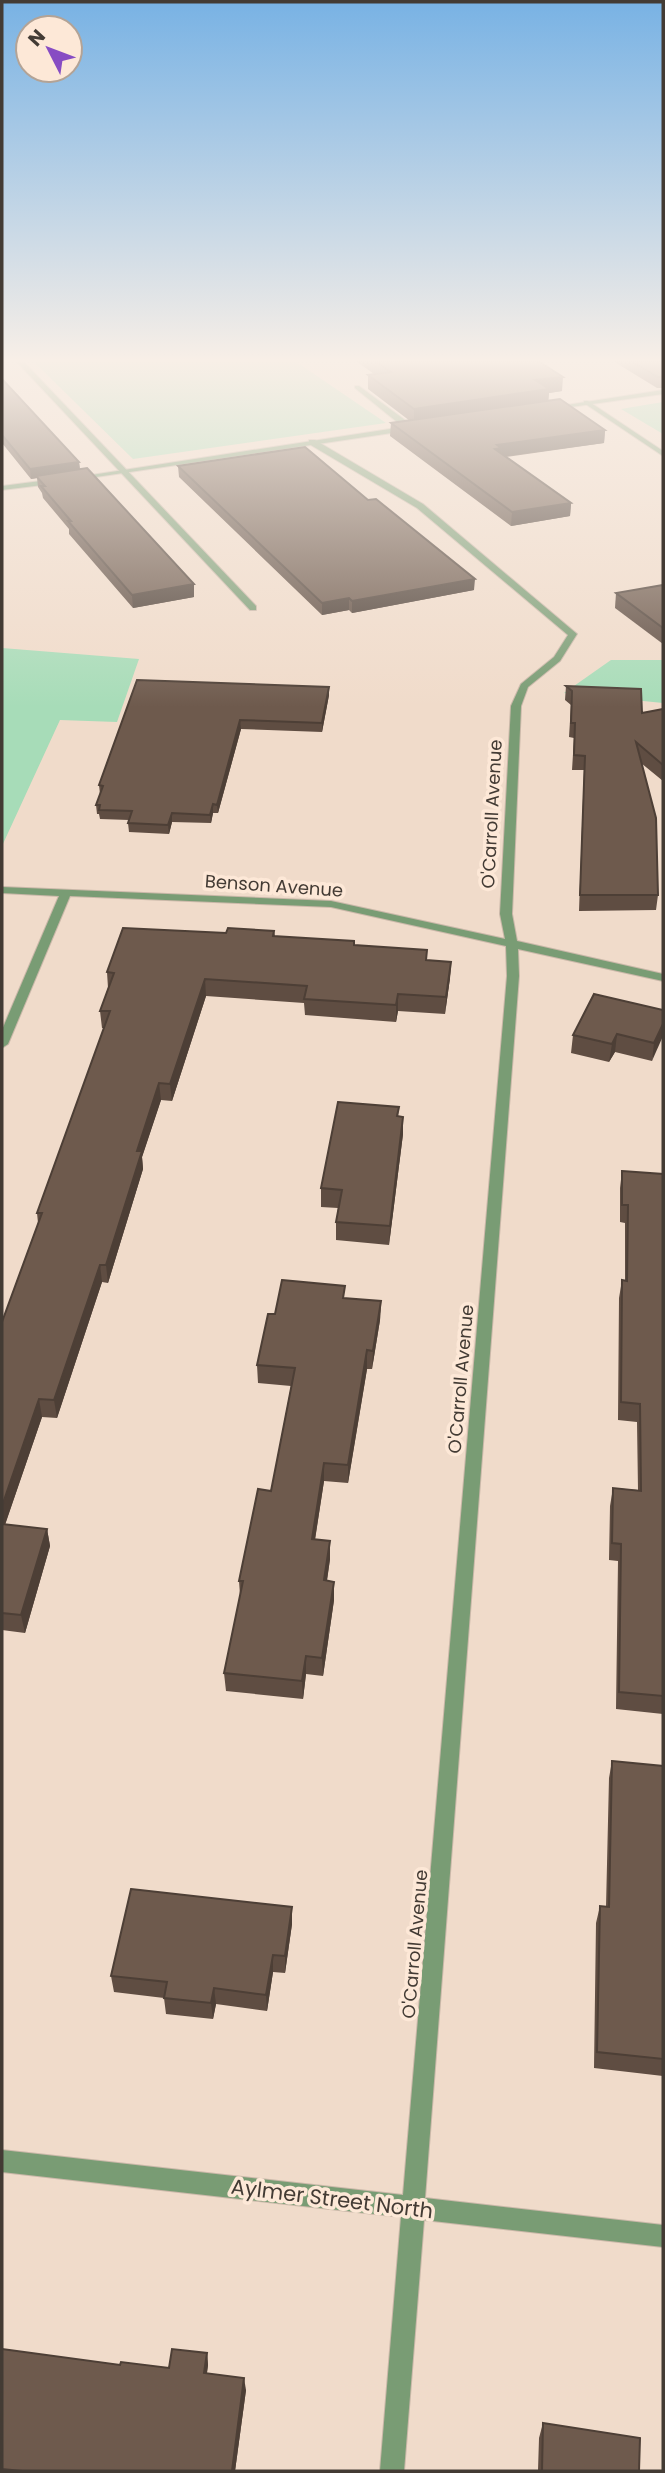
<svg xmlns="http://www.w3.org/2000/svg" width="665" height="2473" viewBox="0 0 665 2473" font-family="Poppins,sans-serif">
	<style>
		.green { fill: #a7dcb8 }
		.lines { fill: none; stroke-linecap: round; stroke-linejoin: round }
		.minor-casing { stroke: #cab8a9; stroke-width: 2 }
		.tertiary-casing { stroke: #cab8a9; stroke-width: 2 }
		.minor { fill: #799c74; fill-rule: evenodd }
		.tertiary { fill: #799c74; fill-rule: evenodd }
		.wall { fill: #5f4d42 }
		.shaded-wall { fill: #4d3f36 }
		.building { fill: #6e5a4d; stroke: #4d3f36; stroke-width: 2 }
		.labels { text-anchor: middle; stroke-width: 7; stroke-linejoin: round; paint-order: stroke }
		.street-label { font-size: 18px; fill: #433b34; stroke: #fde8d7 }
		.near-street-label { font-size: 21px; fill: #433b34; stroke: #fde8d7 }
	</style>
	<rect width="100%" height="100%" fill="#f0dbca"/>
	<g class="green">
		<polygon points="33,361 295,361 386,423 133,459"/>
		<polygon points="663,402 663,434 621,409"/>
		<polygon points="2,648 139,659 117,722 60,720 2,846"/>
		<polygon points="611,660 663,660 663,703 564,693"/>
	</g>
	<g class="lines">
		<g class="minor-casing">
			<g id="minor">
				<polygon points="16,361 23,361 256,606 256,610 250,610"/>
				<polygon points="355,386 359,386 413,426 413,430 407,430 355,388"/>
				<polygon points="584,401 588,401 663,451 663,456 584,403"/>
				<polygon points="309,440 315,440 423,504 577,634 560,661 528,687 521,706 512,914 517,941 663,974 663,981 518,949 519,976 425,2198 663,2225 663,2247 424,2220 404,2471 380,2471 401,2217 2,2172 2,2150 403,2195 507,976 506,946 331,907 70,896 8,1044 2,1048 2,1030 59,896 2,893 2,887 331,901 505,939 500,914 511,706 521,684 554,657 568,635 417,508 309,444"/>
			</g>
		</g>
		<g class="tertiary-casing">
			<g id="tertiary">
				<polygon points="663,390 663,394 550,410 547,408"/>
				<polygon points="409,426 412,430 76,480 72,478"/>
				<polygon points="56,479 60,481 59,483 2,490 2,486"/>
			</g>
		</g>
		<use href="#minor" class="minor"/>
		<use href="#tertiary" class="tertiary"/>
	</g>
	<g class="wall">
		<polygon points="356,361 538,361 562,391 549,393 548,401 605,430 604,443 506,457 571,503 570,516 511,526 390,436 391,423 410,421 368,389 368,375 374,374"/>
		<polygon points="613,361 663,361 663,388 657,388"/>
		<polygon points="2,379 79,462 80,469 194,597 133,608 69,534 69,529 43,498 42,493 38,487 37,478 31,479 2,443"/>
		<polygon points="178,466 474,590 352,613 349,610 322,615 179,477"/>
		<polygon points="663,585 663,644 615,608 616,593"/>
		<polygon points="137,680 329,695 322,732 241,729 218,813 213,813 211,823 172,822 169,834 129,832 128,823 129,820 100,819 99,814 97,814 96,805 100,794 99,785"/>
		<polygon points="566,686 642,713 663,709 663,781 641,763 658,895 656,910 579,911 584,770 572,770 574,738 569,737 571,705 565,700"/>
		<polygon points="274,931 275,936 354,941 354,945 427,950 426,960 451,962 450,978 445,1014 398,1011 396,1022 305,1015 304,1003 206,996 172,1101 161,1100 142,1157 143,1169 108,1283 102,1282 57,1418 42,1417 5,1525 47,1529 50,1546 25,1633 2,1630 2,1322 38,1223 37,1213 104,1028 102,1028 100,1011 108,988 107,972 226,933"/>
		<polygon points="663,1010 652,1061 615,1052 609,1062 571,1053 573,1035"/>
		<polygon points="399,1107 398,1116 403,1117 403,1134 389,1245 336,1240 336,1222 338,1208 321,1207 321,1188"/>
		<polygon points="622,1171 663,1174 663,1714 616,1709 618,1561 609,1560 610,1506 613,1488 638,1490 637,1422 618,1420 619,1298 622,1280 625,1280 625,1223 620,1222 620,1188"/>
		<polygon points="345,1298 381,1301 380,1320 372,1369 367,1369 348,1483 324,1481 315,1540 330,1559 327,1581 334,1582 334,1600 323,1676 306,1674 303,1699 226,1691 224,1673 240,1595 239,1581 271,1491 291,1386 258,1383 257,1365 275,1314"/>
		<polygon points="612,1761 663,1766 663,2076 594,2068 596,1923 600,1906 606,1907 609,1778"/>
		<polygon points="292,1907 292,1924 285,1973 273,1972 267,2011 216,2004 213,2019 166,2014 164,1998 114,1992 111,1976"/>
		<polygon points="2,2349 120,2365 169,2368 207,2353 208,2365 207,2373 246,2390 235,2471 2,2471"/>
		<polygon points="543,2423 639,2471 538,2471 539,2438"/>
	</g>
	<g class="shaded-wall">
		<polygon points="563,377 562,391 549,393 548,404 414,424 414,409 535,380"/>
		<polygon points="605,430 604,443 501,457 495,449 497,445"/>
		<polygon points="79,462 80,472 36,476 37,478 31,479 30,469"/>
		<polygon points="571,503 570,516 511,526 512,512"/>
		<polygon points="475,579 474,590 352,613 352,601"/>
		<polygon points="194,584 194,597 133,608 132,595"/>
		<polygon points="349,598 349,610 322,615 322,603"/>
		<polygon points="329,687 329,695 322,732 322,723"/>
		<polygon points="240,720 241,729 218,813 217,805"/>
		<polygon points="213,804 213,813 211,823 210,815"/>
		<polygon points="172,813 172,822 169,834 168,825"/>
		<polygon points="451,962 450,978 445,1014 446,997"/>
		<polygon points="205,979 206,996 172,1101 170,1084"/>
		<polygon points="398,994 398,1011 396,1022 396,1005"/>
		<polygon points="663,1024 663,1036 652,1061 654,1043"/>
		<polygon points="617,1034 615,1052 609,1062 612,1044"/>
		<polygon points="159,1083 161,1100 142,1157 143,1169 108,1283 106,1265 137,1151"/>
		<polygon points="403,1117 403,1134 389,1245 390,1226"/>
		<polygon points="100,1265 102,1282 57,1418 54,1400"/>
		<polygon points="381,1301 380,1320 372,1369 373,1351"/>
		<polygon points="367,1350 367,1369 348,1483 348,1465"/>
		<polygon points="39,1399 42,1417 2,1533 2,1506"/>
		<polygon points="324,1463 324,1481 312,1558 312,1539"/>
		<polygon points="47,1529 50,1546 25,1633 21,1615"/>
		<polygon points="330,1541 330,1559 324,1599 324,1580"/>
		<polygon points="334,1582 334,1600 323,1676 322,1658"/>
		<polygon points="306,1656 306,1674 303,1699 302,1681"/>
		<polygon points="292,1907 292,1924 285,1973 285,1956"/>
		<polygon points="273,1955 273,1972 267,2011 266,1995"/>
		<polygon points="214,1988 216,2004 213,2019 211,2003"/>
		<polygon points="207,2353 208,2365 205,2385 204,2373"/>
		<polygon points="244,2378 246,2390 235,2471 232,2471"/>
	</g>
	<g class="building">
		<polygon points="375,361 538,361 563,377 535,380 549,389 414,409 368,375 391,372"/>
		<polygon points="631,361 663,361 663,377 658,377"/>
		<polygon points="2,379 79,462 30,469 2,435"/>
		<polygon points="560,399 605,430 497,445 501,448 495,449 571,503 512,512 391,423"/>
		<polygon points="305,447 368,500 376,499 475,579 352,601 349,598 322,603 178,466"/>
		<polygon points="87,468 194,584 132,595 68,521 71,521 41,486 45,486 36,476"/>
		<polygon points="663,585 663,628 616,593"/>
		<polygon points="137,680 329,687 322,723 240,720 217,805 213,804 210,815 172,813 168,825 128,823 132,811 99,810 100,805 96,805 103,786 99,785"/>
		<polygon points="566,686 641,689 642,713 663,709 663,765 636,742 656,818 658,895 580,895 585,756 574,755 575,723 571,723 572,691"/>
		<polygon points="123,928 226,933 228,928 274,931 273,936 354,941 354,945 427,950 426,960 451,962 446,997 398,994 396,1005 304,999 307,986 205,979 170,1084 159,1083 137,1151 142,1151 106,1265 100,1265 54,1400 39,1399 2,1506 2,1322 42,1213 37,1213 110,1011 100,1011 114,973 107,972"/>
		<polygon points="594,994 663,1010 663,1024 654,1043 617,1034 612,1044 573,1035"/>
		<polygon points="338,1102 399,1107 397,1116 403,1117 390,1226 336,1222 342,1190 321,1188"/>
		<polygon points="622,1171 663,1174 663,1696 619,1692 621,1544 612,1543 613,1488 641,1491 640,1404 621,1402 622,1280 627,1281 628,1205 622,1205"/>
		<polygon points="282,1280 345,1286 343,1298 381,1301 373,1351 367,1350 348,1465 324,1463 312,1539 330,1541 324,1580 334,1582 322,1658 306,1656 302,1681 224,1673 243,1581 239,1581 258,1489 271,1491 295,1368 257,1365 268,1314 275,1314"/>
		<polygon points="2,1524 47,1529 21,1615 2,1613"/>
		<polygon points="612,1761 663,1766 663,2059 597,2052 600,1906 609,1907"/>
		<polygon points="131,1889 292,1907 285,1956 273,1955 266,1995 214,1988 211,2003 164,1998 167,1982 111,1976"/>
		<polygon points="2,2349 120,2365 121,2362 169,2368 172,2349 207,2353 204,2373 244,2378 232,2471 22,2471 2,2469"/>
		<polygon points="543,2423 640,2438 639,2471 542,2471"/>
	</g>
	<linearGradient id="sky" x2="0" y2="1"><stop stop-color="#78b2e4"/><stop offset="0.51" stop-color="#f8efe7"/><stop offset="1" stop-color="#f8efe7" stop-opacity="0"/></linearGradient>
	<rect width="665" height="707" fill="url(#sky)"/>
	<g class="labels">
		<g class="street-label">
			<text transform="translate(492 814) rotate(-87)" y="6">O'Carroll Avenue</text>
			<text transform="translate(274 886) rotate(4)" y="6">Benson Avenue</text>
			<text transform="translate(461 1379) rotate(-85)" y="6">O'Carroll Avenue</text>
			<text transform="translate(415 1944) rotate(-85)" y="6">O'Carroll Avenue</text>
		</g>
		<g class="near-street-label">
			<text transform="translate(332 2199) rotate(7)" y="7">Aylmer Street North</text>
		</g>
	</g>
	<rect width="665" height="2473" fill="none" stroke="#433b34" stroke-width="7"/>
	<g transform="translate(49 49) rotate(312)"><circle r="33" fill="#fde8d7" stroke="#b3a396" stroke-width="2"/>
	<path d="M0-5L12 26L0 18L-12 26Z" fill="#874cc3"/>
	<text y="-10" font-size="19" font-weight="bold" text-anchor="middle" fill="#433b34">N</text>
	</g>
</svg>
